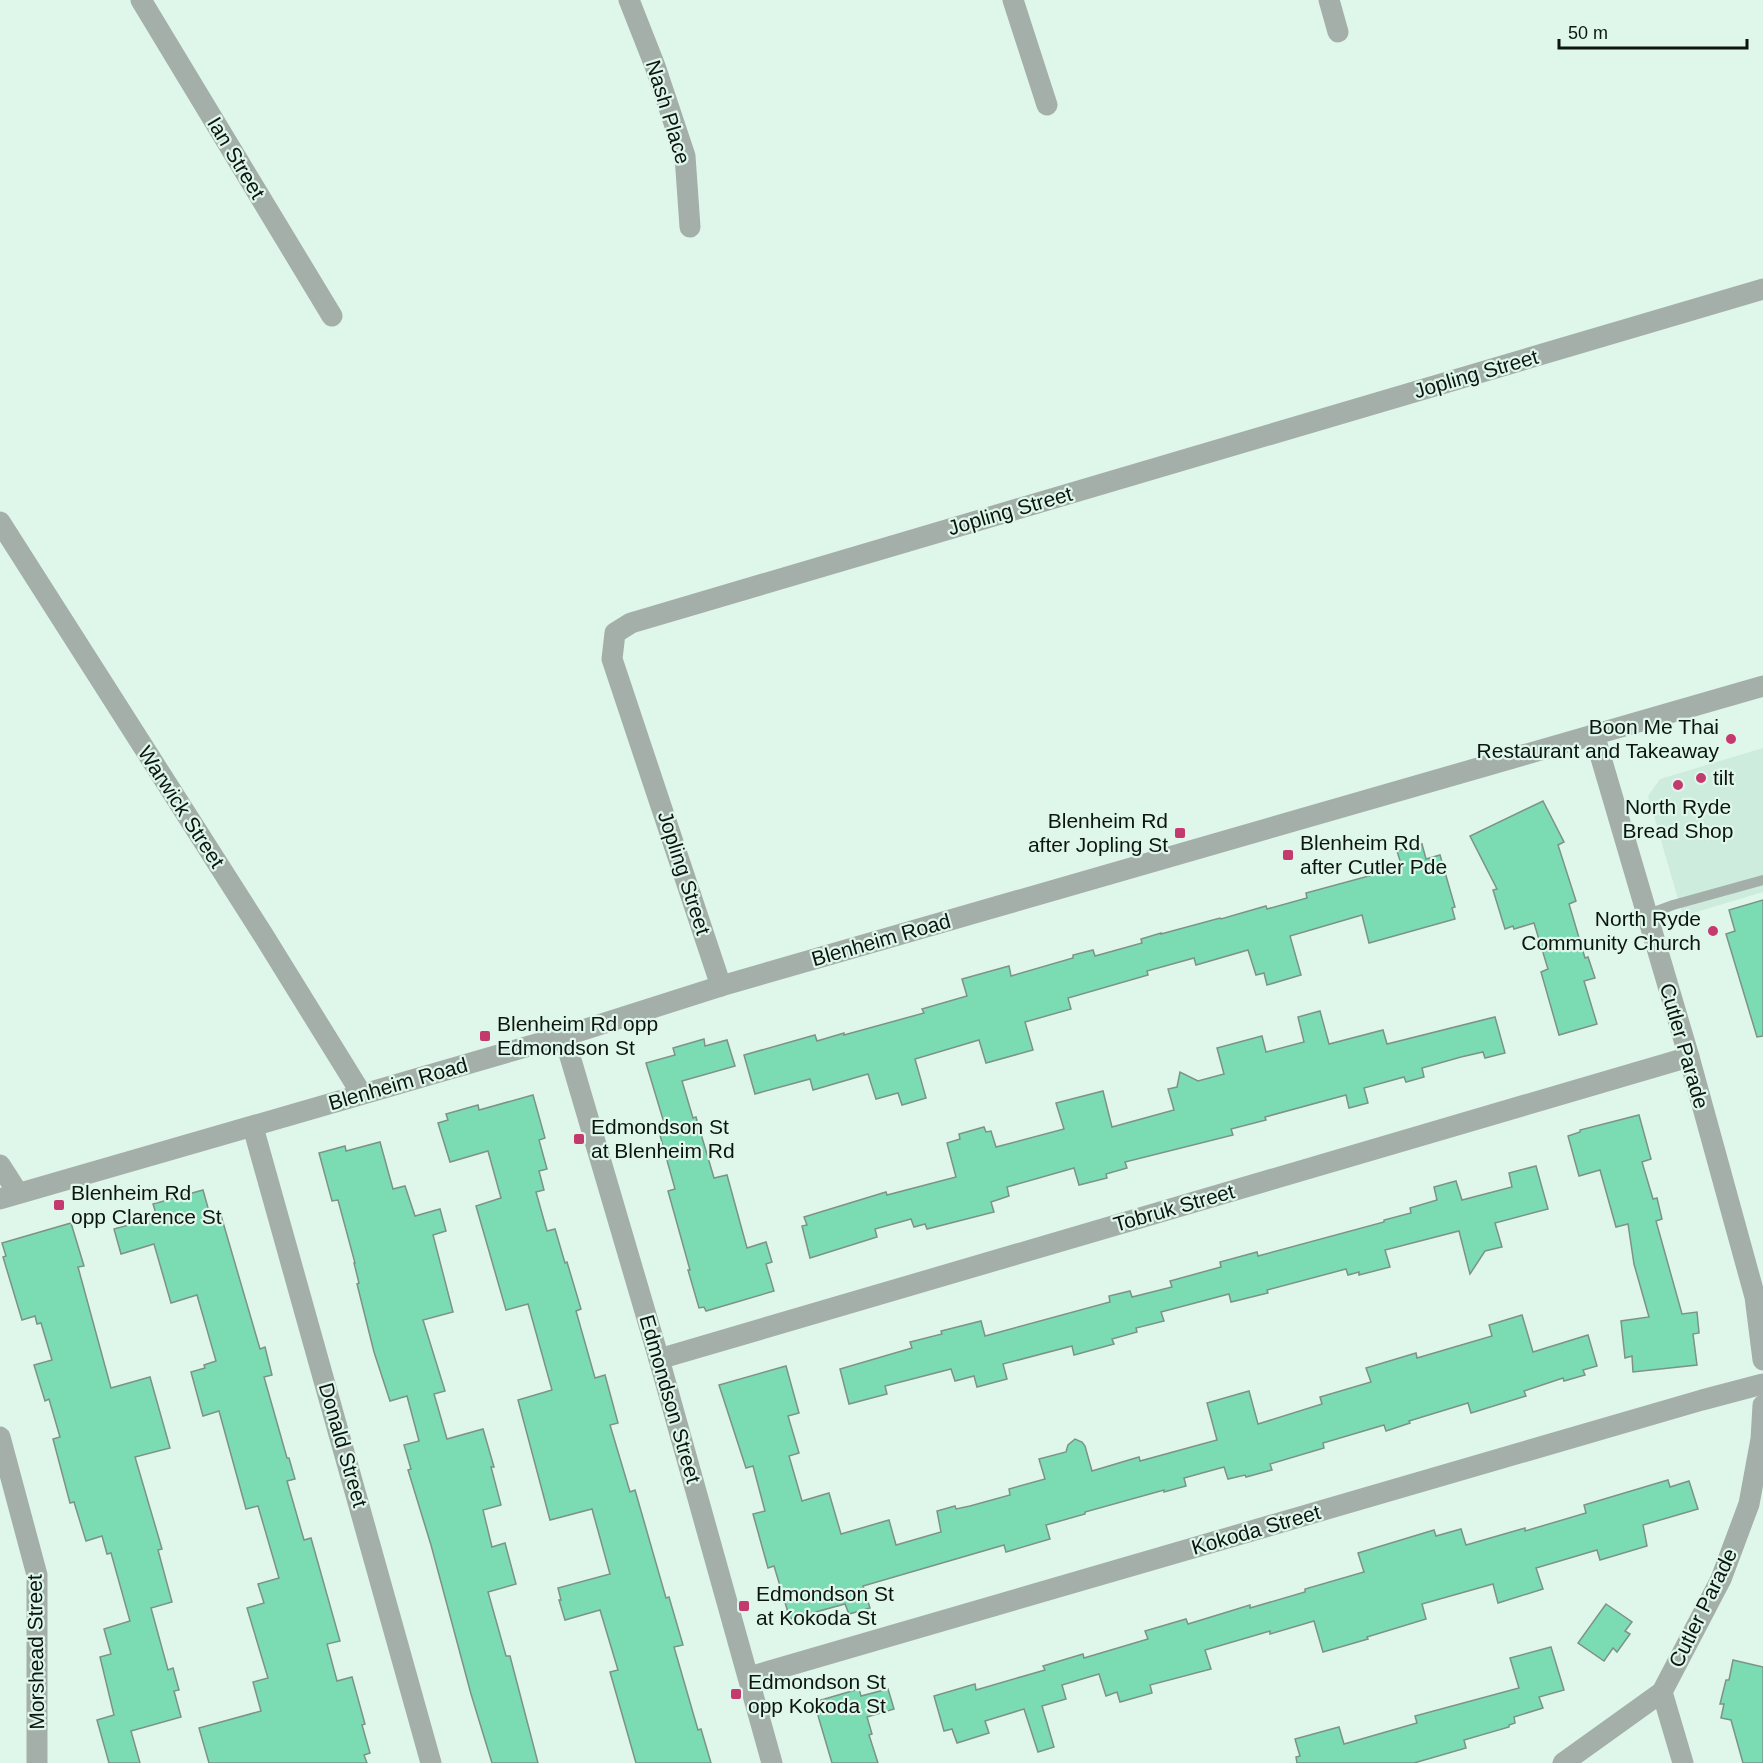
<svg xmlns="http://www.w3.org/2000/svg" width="1763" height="1763" viewBox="0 0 1763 1763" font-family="Arial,sans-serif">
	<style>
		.built { fill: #cdecdd }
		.building { fill: #7bdcb4; stroke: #7d9288; stroke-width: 1.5 }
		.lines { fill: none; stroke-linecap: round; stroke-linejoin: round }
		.service { stroke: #a5afaa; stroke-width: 10 }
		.minor { stroke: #a5afaa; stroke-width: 21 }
		.poi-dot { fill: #c4396e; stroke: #dff7eb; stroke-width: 2 }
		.labels { text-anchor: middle; stroke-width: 4.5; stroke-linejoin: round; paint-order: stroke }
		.street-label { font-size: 21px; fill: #0d1511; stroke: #dff7eb }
		.poi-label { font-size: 21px; fill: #0d1511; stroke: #dff7eb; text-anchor: start }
	</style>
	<rect width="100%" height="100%" fill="#dff7eb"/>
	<polygon class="built" points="1763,748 1763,892 1683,916 1648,796 1660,779"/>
	<g class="building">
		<polygon points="1543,801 1564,842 1558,845 1576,901 1569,904 1585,958 1588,957 1595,978 1584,981 1597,1024 1559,1035 1541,972 1548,969 1534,923 1514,929 1513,926 1505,929 1493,890 1497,889 1470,836"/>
		<polygon points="1422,844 1426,859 1440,855 1455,907 1452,908 1455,919 1369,943 1362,915 1290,936 1301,975 1267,985 1264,973 1256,975 1248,950 1196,965 1194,958 1147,971 1148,975 1068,998 1071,1009 1025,1022 1033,1050 986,1063 979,1040 915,1059 926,1098 902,1105 898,1093 876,1099 868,1074 813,1090 810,1079 755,1094 744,1055 815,1035 817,1041 844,1033 844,1035 924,1013 922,1009 967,996 962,979 1009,966 1011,976 1073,958 1073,955 1093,950 1095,956 1142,943 1141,939 1161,933 1161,934 1220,918 1221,919 1266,906 1267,909 1307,898 1306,893 1402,867 1397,851"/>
		<polygon points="1763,900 1763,1036 1757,1037 1726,934 1735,931 1729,910"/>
		<polygon points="1320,1011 1329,1044 1383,1030 1387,1044 1495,1017 1505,1053 1485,1058 1483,1052 1461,1057 1422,1068 1424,1077 1406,1082 1404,1077 1364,1088 1368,1103 1349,1108 1346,1095 1265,1117 1266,1120 1231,1129 1233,1135 1125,1162 1127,1168 1106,1174 1107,1178 1079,1185 1074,1168 1007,1187 1009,1196 991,1202 994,1212 927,1229 925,1224 914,1227 911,1219 875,1229 877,1237 810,1258 802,1226 807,1225 804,1217 886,1192 887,1195 956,1177 947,1143 960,1139 959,1134 984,1127 986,1132 991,1131 996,1147 1064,1129 1056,1103 1103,1091 1112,1127 1174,1110 1168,1089 1177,1087 1180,1072 1198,1081 1224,1074 1217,1048 1262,1036 1266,1052 1304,1042 1298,1017"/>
		<polygon points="704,1039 705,1046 727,1040 735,1066 682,1081 693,1118 696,1117 714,1178 727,1175 747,1248 766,1242 772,1262 766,1264 774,1291 706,1311 704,1307 699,1308 688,1270 690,1270 668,1191 675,1189 658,1128 665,1126 646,1063 675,1055 673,1048"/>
		<polygon points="533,1095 545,1138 539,1140 547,1169 539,1171 544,1190 536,1192 547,1231 555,1229 565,1263 567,1262 581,1309 576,1311 595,1378 605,1375 618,1423 610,1425 630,1492 635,1490 666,1598 669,1597 683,1645 674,1647 698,1730 701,1729 711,1763 636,1763 610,1672 618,1670 600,1610 565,1620 559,1600 561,1600 558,1588 610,1574 592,1509 550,1520 518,1400 552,1390 528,1304 506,1310 476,1206 501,1198 488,1151 450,1162 438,1123 448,1120 446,1114 478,1105 479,1110"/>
		<polygon points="1639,1115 1651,1159 1642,1162 1653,1199 1657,1198 1662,1219 1656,1221 1682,1314 1697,1312 1699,1333 1693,1334 1697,1365 1633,1372 1632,1356 1625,1358 1621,1321 1649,1317 1634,1264 1628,1224 1616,1227 1600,1170 1579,1176 1568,1136 1580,1132 1580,1130"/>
		<polygon points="380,1142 393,1189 405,1186 415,1216 440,1209 446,1231 433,1235 453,1312 423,1320 445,1391 434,1394 447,1439 483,1429 494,1467 491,1467 501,1505 483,1510 492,1547 505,1543 516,1584 488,1592 506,1656 510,1656 538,1763 492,1763 471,1694 431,1545 408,1470 411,1469 404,1445 419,1441 407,1396 390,1401 374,1352 357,1284 359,1283 354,1263 355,1263 338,1200 332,1201 319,1153 345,1146 346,1151"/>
		<polygon points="1536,1166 1548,1209 1495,1223 1502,1247 1485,1251 1470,1274 1459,1231 1385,1250 1390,1267 1359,1275 1359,1272 1348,1275 1346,1269 1267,1290 1268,1293 1231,1302 1229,1294 1161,1312 1164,1321 1136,1328 1137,1332 1112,1339 1114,1344 1074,1355 1072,1346 1003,1364 1007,1379 977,1387 974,1376 955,1381 951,1369 885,1386 887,1394 849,1404 840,1369 912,1348 910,1342 942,1334 941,1331 981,1321 985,1336 1110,1302 1109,1296 1130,1291 1132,1297 1172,1287 1170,1281 1221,1267 1220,1262 1257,1252 1258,1256 1384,1222 1384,1220 1411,1213 1410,1208 1437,1200 1434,1187 1456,1181 1462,1200 1512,1187 1509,1173"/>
		<polygon points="203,1190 210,1215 220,1212 260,1349 265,1347 272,1375 264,1377 287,1458 289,1458 295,1479 287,1481 304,1540 311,1538 340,1641 327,1644 337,1681 352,1677 365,1724 362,1725 370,1753 364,1755 367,1763 209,1763 199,1728 261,1711 253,1682 268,1678 247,1608 264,1603 258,1584 279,1578 258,1506 246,1509 219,1411 203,1416 191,1372 205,1368 204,1365 216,1361 197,1295 171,1303 154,1244 121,1254 114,1229 157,1217 153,1204"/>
		<polygon points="71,1223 84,1266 78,1267 111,1388 150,1377 170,1448 135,1457 162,1549 158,1550 172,1602 151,1608 168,1670 173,1668 179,1690 174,1691 181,1717 131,1731 140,1763 109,1763 97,1720 114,1715 100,1657 111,1654 104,1629 130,1621 111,1553 107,1554 102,1536 86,1541 74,1502 70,1503 53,1439 60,1437 49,1399 45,1401 34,1365 52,1360 41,1323 37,1324 35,1316 22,1320 3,1257 6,1256 2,1243"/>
		<polygon points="1522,1315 1533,1352 1588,1335 1597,1366 1583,1370 1585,1375 1564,1381 1563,1378 1524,1391 1526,1396 1471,1413 1468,1403 1409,1421 1410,1423 1386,1431 1384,1425 1323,1443 1324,1448 1270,1464 1272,1470 1246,1477 1245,1475 1228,1479 1224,1467 1184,1478 1186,1486 1164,1492 1164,1490 1085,1512 1085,1514 1046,1525 1050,1539 1006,1552 1004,1545 863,1586 870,1608 849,1614 845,1604 790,1619 774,1566 768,1568 753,1514 765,1511 753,1466 746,1468 719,1385 786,1366 799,1413 788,1416 799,1453 789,1456 802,1501 829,1493 841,1534 889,1520 896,1545 941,1532 937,1511 955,1506 956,1509 970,1506 1010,1495 1009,1489 1045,1479 1039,1459 1066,1452 1068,1445 1075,1439 1082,1442 1085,1446 1092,1471 1139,1457 1140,1461 1217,1440 1207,1403 1249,1391 1258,1424 1322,1404 1320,1397 1371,1382 1366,1368 1416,1353 1417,1358 1492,1336 1489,1325"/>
		<polygon points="1668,1480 1670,1487 1689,1481 1698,1509 1643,1525 1647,1546 1600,1560 1597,1550 1536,1568 1543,1589 1498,1603 1493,1584 1422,1604 1426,1619 1367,1637 1368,1639 1323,1652 1314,1621 1270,1634 1270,1631 1205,1650 1211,1669 1150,1685 1152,1693 1120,1702 1117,1692 1106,1696 1099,1674 1062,1685 1066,1699 1042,1706 1054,1747 1038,1752 1024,1709 985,1721 989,1733 957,1743 952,1729 944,1731 934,1696 975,1684 976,1690 1045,1670 1043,1666 1083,1654 1084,1658 1148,1639 1145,1631 1186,1619 1188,1624 1250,1605 1250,1608 1305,1592 1305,1589 1364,1572 1358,1553 1434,1530 1436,1536 1461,1529 1466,1545 1525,1528 1525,1531 1586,1513 1584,1505"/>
		<polygon points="1606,1604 1632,1622 1625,1631 1630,1634 1617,1652 1613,1648 1604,1661 1578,1643"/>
		<polygon points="1551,1647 1564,1690 1539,1697 1543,1708 1514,1717 1515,1723 1509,1725 1509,1727 1464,1740 1466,1748 1414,1763 1297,1763 1296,1757 1300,1756 1295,1739 1339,1727 1344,1744 1417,1723 1415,1716 1519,1688 1510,1658"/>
		<polygon points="1733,1660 1763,1667 1763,1763 1743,1763 1731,1720 1721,1718 1724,1704 1720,1704 1726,1680 1729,1680"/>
		<polygon points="859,1689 861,1696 888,1689 894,1709 867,1717 872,1734 869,1735 878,1763 832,1763 814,1702"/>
	</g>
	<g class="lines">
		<polyline class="service" points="1646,915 1673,905 1763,880"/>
		<g class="minor">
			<polyline points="141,0 332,316"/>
			<polyline points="629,0 655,66 685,156 690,227"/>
			<polyline points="1013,0 1047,105"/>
			<polyline points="1329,0 1338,32"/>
			<polyline points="0,522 262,933 361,1093"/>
			<polyline points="1594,734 1689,1057 1755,1297 1763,1360"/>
			<polyline points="721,986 612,659 615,633 631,623 1763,289"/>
			<polyline points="564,1036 659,1359 772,1763"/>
			<polyline points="253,1127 431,1763"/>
			<polyline points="0,1165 18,1193"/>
			<polyline points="0,1199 564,1036 721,986 1763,686"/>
			<polyline points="659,1359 1689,1057"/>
			<polyline points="0,1437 37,1575 37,1763"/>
			<polyline points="749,1677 1702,1400 1763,1384"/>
			<polyline points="1662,1692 1683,1763"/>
			<polyline points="1563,1763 1662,1692 1721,1579 1749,1504 1761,1439 1763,1405"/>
		</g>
	</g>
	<g class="poi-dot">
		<circle cx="1731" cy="739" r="6"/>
		<circle cx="1701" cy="778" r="6"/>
		<circle cx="1678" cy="785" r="6"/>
		<rect x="1174" y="827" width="12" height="12" rx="3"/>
		<rect x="1282" y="849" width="12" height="12" rx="3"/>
		<circle cx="1713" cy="931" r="6"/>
		<rect x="479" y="1030" width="12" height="12" rx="3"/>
		<rect x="573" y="1133" width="12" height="12" rx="3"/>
		<rect x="53" y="1199" width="12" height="12" rx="3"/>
		<rect x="738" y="1600" width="12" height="12" rx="3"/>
		<rect x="730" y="1688" width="12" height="12" rx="3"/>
	</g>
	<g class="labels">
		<g class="street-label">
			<text transform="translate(668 112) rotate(73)" y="7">Nash Place</text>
			<text transform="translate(236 158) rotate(59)" y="7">Ian Street</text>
			<text transform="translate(1476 374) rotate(-16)" y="7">Jopling Street</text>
			<text transform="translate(1010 511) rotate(-16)" y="7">Jopling Street</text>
			<text transform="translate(181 807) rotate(57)" y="7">Warwick Street</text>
			<text transform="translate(684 873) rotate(72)" y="7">Jopling Street</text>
			<text transform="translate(881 940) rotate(-16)" y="7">Blenheim Road</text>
			<text transform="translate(1684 1046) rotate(74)" y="7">Cutler Parade</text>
			<text transform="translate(398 1084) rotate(-16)" y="7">Blenheim Road</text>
			<text transform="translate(1174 1208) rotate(-16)" y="7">Tobruk Street</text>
			<text transform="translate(670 1399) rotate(74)" y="7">Edmondson Street</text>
			<text transform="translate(343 1445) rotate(74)" y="7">Donald Street</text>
			<text transform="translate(1256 1530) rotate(-16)" y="7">Kokoda Street</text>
			<text transform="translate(1703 1608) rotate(-64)" y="7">Cutler Parade</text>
			<text transform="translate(36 1652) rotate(-91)" y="7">Morshead Street</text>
		</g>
		<g class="poi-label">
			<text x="1719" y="734" text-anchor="end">Boon Me Thai<tspan x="1719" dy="24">Restaurant and Takeaway</tspan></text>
			<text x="1713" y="785">tilt</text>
			<text x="1678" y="814" text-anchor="middle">North Ryde<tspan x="1678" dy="24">Bread Shop</tspan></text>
			<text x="1168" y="828" text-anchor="end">Blenheim Rd<tspan x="1168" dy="24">after Jopling St</tspan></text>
			<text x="1300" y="850">Blenheim Rd<tspan x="1300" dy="24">after Cutler Pde</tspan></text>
			<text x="1701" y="926" text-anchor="end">North Ryde<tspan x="1701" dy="24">Community Church</tspan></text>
			<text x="497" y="1031">Blenheim Rd opp<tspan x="497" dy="24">Edmondson St</tspan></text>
			<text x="591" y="1134">Edmondson St<tspan x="591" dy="24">at Blenheim Rd</tspan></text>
			<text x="71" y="1200">Blenheim Rd<tspan x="71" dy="24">opp Clarence St</tspan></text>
			<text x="756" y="1601">Edmondson St<tspan x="756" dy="24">at Kokoda St</tspan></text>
			<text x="748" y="1689">Edmondson St<tspan x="748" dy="24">opp Kokoda St</tspan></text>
		</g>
	</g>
	<path d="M1559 39v9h188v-9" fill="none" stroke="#0d1511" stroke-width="3"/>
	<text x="1568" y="39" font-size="18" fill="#0d1511" stroke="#dff7eb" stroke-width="4.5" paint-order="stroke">50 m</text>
</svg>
